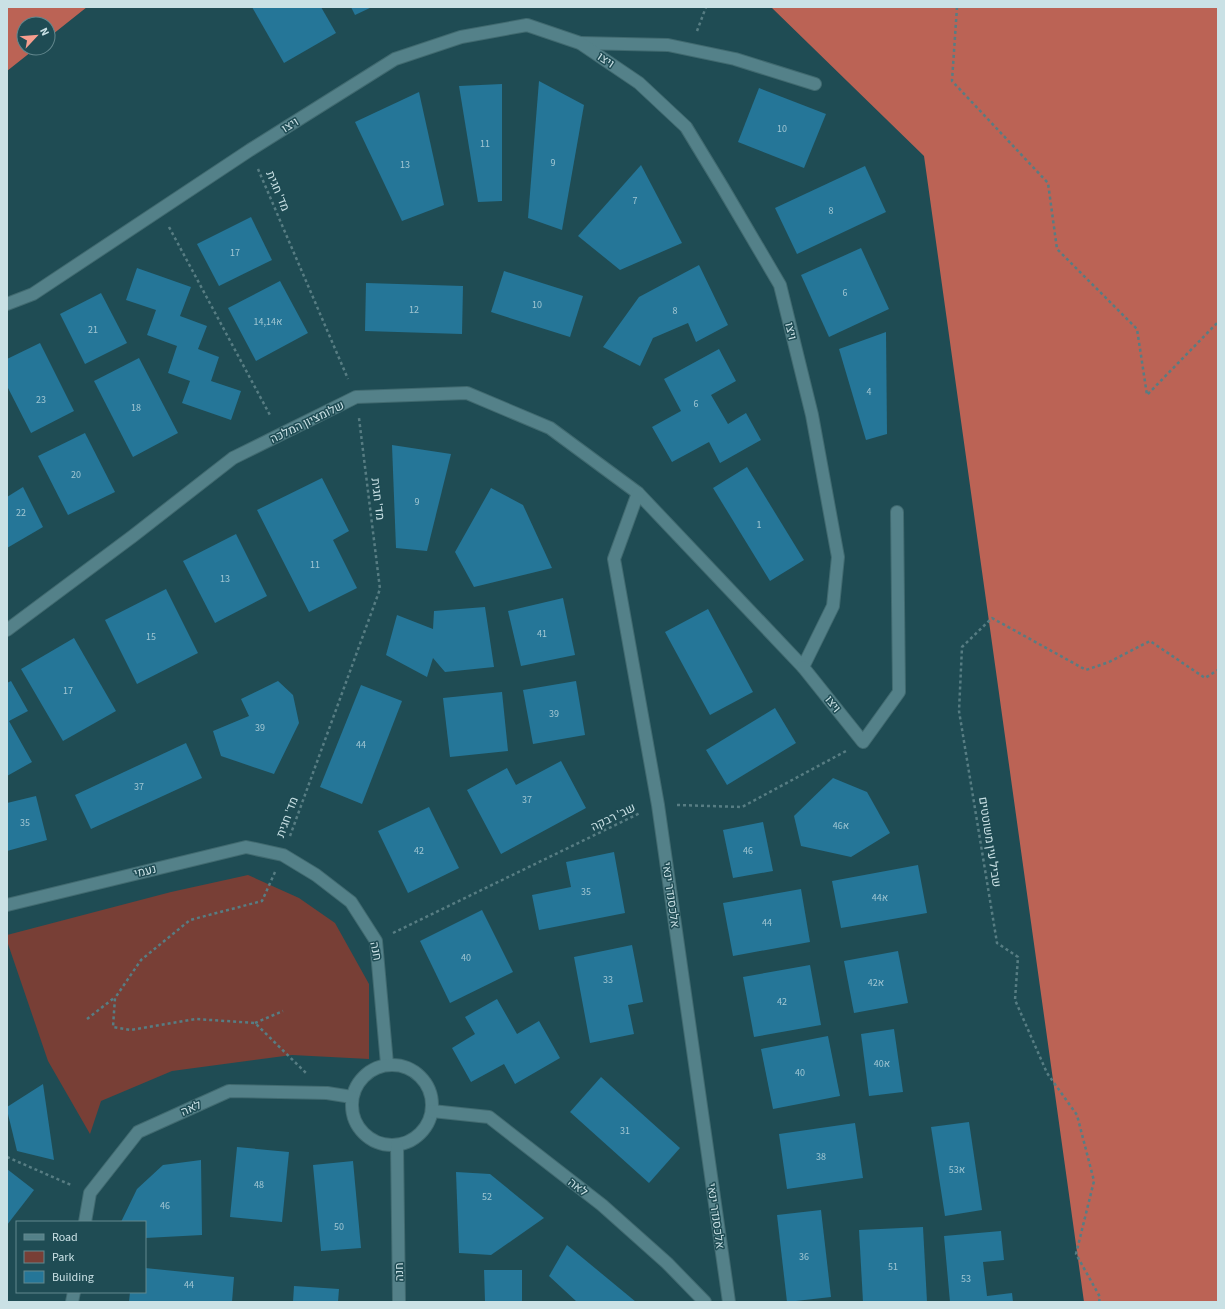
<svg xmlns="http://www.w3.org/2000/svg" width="1225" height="1309" viewBox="0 0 1225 1309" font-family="'Source Sans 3',Heebo,sans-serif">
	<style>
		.green { fill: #783f36 }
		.forest { fill: #bb6355 }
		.building { fill: #257698 }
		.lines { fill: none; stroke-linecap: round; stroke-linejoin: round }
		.minor-casing { stroke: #416a70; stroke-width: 14 }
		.path { stroke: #577d83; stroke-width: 2.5; stroke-dasharray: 3 3; stroke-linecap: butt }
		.minor { stroke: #548189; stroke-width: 12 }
		.labels { text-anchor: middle; stroke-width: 3; stroke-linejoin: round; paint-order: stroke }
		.number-label { font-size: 10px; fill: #a1c6d2 }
		.street-label { font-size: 12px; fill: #cae1e5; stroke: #1f4c54 }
	</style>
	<rect width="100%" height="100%" fill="#1f4c54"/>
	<polygon class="green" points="248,875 299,898 335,923 369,984 369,1059 292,1055 172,1071 101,1101 90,1134 48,1061 7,941 7,935 171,892"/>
	<g class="forest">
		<polygon points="7,7 87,7 48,38 48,24 24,24 24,48 36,48 7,71"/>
		<polygon points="771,7 1218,7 1218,1302 1084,1302 924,156"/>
	</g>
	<g class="building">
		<polygon points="252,7 321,7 336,33 284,63"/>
		<polygon points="351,7 372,7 355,15"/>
		<polygon points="539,81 584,105 562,230 528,218"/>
		<polygon points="502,84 502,201 478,202 459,86"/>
		<polygon points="759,88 826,114 804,168 738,142"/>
		<polygon points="419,92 444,205 402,221 355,122"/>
		<polygon points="641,165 682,243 620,270 578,236"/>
		<polygon points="865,166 886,212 797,254 775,208"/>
		<polygon points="251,217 272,260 219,286 197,244"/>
		<polygon points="861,248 889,309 829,337 801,275"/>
		<polygon points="699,265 728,325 696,342 688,323 653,338 640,366 603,347 639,297"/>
		<polygon points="137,268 191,287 180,316 207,326 198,349 219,357 211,381 241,391 231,420 182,403 190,381 168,373 177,346 147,335 156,310 126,300"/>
		<polygon points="504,271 583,296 570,337 491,312"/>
		<polygon points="280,281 308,333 256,361 228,308"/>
		<polygon points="366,283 463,286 462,334 365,331"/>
		<polygon points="101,293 127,343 85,364 60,314"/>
		<polygon points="886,332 887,434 866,440 839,349"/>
		<polygon points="40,343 74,411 31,433 7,386 7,359"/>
		<polygon points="719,349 736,381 711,395 728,424 746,413 761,440 720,463 709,442 672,462 652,427 681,411 664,379"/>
		<polygon points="139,358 178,433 133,457 94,381"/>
		<polygon points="85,433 115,492 68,515 38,456"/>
		<polygon points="392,445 451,454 427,551 396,548"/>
		<polygon points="747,467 804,560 770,581 713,488"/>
		<polygon points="322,478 349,531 333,540 357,588 309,612 257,510"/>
		<polygon points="23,487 43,527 7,548 7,497"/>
		<polygon points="491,488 523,505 552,568 474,587 455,552"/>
		<polygon points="236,534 267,596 215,623 183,561"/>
		<polygon points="166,589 198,653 137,684 105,620"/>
		<polygon points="563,598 575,655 521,666 508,611"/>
		<polygon points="485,607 494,667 445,672 433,658 427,677 386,655 397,615 433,629 434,611"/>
		<polygon points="708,609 753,692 710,715 665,632"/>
		<polygon points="74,638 116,711 63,741 21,669"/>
		<polygon points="11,681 28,711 9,721 32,762 7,776 7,683"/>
		<polygon points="278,681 293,695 299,723 274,774 221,756 213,731 249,716 241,699"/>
		<polygon points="576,681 585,735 533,744 523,690"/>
		<polygon points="361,685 402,701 362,804 320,787"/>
		<polygon points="502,692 508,751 450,757 443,698"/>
		<polygon points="775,708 796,743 727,785 706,750"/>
		<polygon points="186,743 202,778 91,829 75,795"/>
		<polygon points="561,761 586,808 501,854 467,790 507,768 516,785"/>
		<polygon points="833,778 867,792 890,833 851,857 801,846 794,816"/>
		<polygon points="36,796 47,840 7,851 7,803"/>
		<polygon points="429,807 459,868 408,893 378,831"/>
		<polygon points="763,822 773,871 733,878 723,830"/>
		<polygon points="614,852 625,913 539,930 532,895 571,887 566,862"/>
		<polygon points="918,865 927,913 841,928 832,881"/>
		<polygon points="801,889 810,942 733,956 723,903"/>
		<polygon points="482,910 513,972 450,1003 420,941"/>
		<polygon points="632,945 643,1002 628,1005 634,1034 590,1043 574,957"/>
		<polygon points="898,951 908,1003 854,1013 844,961"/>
		<polygon points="810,965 821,1025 754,1037 743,977"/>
		<polygon points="497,999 517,1034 539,1021 560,1058 515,1084 504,1064 471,1082 452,1048 475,1034 465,1017"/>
		<polygon points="894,1029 903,1092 869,1096 861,1034"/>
		<polygon points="828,1036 840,1096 773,1109 761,1049"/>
		<polygon points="601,1077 680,1148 649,1183 570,1112"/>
		<polygon points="43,1084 54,1160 17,1151 7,1110 7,1107"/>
		<polygon points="969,1122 982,1210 945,1216 931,1127"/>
		<polygon points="855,1123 863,1178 787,1189 779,1134"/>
		<polygon points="237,1147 289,1152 282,1222 230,1217"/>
		<polygon points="201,1160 202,1235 145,1238 145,1222 121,1222 137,1189 163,1165"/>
		<polygon points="353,1161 361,1248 321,1251 313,1165"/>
		<polygon points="7,1169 34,1190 7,1225"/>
		<polygon points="456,1172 490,1174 544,1218 491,1255 459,1253"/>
		<polygon points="821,1210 831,1297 787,1302 777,1215"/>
		<polygon points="923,1227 927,1302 863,1302 859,1230"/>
		<polygon points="1001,1231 1004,1260 983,1262 987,1296 1012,1293 1013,1302 950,1302 944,1236"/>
		<polygon points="567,1245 636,1302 577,1302 549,1276"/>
		<polygon points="145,1268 234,1277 232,1302 129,1302 130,1292 145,1292"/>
		<polygon points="484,1270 522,1270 522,1302 485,1302"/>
		<polygon points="294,1286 339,1289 338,1302 293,1302"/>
	</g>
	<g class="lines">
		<g class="minor-casing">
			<g id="minor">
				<polyline points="580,43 668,45 735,59 815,84"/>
				<polyline points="7,304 33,294 250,150 395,59 461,37 527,25 580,43 639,83 686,127 723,188 780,285 812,415 838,557 833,606 803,667 638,493 550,428 467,393 356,397 233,458 133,536 7,630"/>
				<polyline points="638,493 614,559 658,805 729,1302"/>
				<polyline points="803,667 863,742 899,692 897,512"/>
				<polyline points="7,905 246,847 283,855 316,875 351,902 376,941 387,1064"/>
				<circle cx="392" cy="1105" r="40"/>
				<polyline points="432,1111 489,1117 602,1205 667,1263 705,1302"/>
				<polyline points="397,1145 399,1302"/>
				<polyline points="85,1222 90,1193 138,1132 229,1091 327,1093 352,1097"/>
				<polyline points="72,1302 74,1292"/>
			</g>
		</g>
		<g class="path">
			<polyline points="957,7 952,81 1048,183 1057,249 1137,329 1147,395 1218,322"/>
			<polyline points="697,31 706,7"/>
			<polyline points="258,169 348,379"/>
			<polyline points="169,227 271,417"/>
			<polyline points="677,805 742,807 846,751"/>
			<polyline points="290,836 380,589 359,418"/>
			<polyline points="275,872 262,901 190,920 141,960 115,998 113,1027 131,1030 196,1019 255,1023 306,1073"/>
			<polyline points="393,933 640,813"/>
			<polyline points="87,1019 114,998"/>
			<polyline points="255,1023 283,1011"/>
			<polyline points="7,1157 71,1185"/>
			<polyline points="1099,1302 1100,1297 1076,1254 1094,1181 1077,1115 1047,1073 1015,1000 1018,957 997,943 959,711 962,647 992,618 1086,670 1109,662 1150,641 1205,678 1218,670"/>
		</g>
		<use href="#minor" class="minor"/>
	</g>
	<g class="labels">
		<g class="number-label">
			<text x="782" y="132">10</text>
			<text x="485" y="147">11</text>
			<text x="553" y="166">9</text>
			<text x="405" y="168">13</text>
			<text x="635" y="204">7</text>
			<text x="831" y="214">8</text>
			<text x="235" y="256">17</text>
			<text x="845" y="296">6</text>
			<text x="537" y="308">10</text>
			<text x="414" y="313">12</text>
			<text x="675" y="314">8</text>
			<text x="268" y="325">14,14א</text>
			<text x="93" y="333">21</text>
			<text x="869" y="395">4</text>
			<text x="41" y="403">23</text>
			<text x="696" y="407">6</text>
			<text x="136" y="411">18</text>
			<text x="76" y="478">20</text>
			<text x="417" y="505">9</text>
			<text x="21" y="516">22</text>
			<text x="759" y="528">1</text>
			<text x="315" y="568">11</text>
			<text x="225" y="582">13</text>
			<text x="542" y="637">41</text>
			<text x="151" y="640">15</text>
			<text x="68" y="694">17</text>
			<text x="554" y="717">39</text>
			<text x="260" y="731">39</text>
			<text x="361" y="748">44</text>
			<text x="139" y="790">37</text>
			<text x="527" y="803">37</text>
			<text x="25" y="826">35</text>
			<text x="841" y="829">46א</text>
			<text x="419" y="854">42</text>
			<text x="748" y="854">46</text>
			<text x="586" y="895">35</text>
			<text x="880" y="901">44א</text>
			<text x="767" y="926">44</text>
			<text x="466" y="961">40</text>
			<text x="608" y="983">33</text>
			<text x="876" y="986">42א</text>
			<text x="782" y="1005">42</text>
			<text x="882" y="1067">40א</text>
			<text x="800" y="1076">40</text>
			<text x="625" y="1134">31</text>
			<text x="821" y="1160">38</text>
			<text x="957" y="1173">53א</text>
			<text x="259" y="1188">48</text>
			<text x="487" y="1200">52</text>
			<text x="165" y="1209">46</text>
			<text x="339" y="1230">50</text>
			<text x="804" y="1260">36</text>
			<text x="893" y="1270">51</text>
			<text x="966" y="1282">53</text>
			<text x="189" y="1288">44</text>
		</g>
		<g class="street-label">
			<text transform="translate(606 60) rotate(34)" y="4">ויצו</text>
			<text transform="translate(290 125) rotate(-32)" y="4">ויצו</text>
			<text transform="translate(278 191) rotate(67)" y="4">מד' חגית</text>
			<text transform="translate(791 331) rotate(76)" y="4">ויצו</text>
			<text transform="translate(307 422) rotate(-26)" y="4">שלומציון המלכה</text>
			<text transform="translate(378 499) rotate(83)" y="4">מד' חגית</text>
			<text transform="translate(833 704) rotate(51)" y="4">ויצו</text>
			<text transform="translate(287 817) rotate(-70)" y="4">מד' חגית</text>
			<text transform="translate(613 817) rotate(-26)" y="4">שב' רבקה</text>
			<text transform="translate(990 842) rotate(81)" y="4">שביל עין משוטטים</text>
			<text transform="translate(145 871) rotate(-14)" y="4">נעמי</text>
			<text transform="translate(671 895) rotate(82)" y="4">אלכסנדר ינאי</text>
			<text transform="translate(376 951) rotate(79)" y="4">חנה</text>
			<text transform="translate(191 1108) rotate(-24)" y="4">לאה</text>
			<text transform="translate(578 1187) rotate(38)" y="4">לאה</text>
			<text transform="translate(716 1216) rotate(82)" y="4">אלכסנדר ינאי</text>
			<text transform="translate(399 1272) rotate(-91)" y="4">חנה</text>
		</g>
	</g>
	<rect width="1225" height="1309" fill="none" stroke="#cae1e5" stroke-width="16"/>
	<rect x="16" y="1221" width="130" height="72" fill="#1f4c54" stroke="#63888e"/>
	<rect x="24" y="1234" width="20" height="6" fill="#548189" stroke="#63888e"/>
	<text x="52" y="1241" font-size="12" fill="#cae1e5">Road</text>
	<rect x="24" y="1251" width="20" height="12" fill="#783f36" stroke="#63888e"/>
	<text x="52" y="1261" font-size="12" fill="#cae1e5">Park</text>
	<rect x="24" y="1271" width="20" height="12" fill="#257698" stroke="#63888e"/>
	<text x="52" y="1281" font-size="12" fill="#cae1e5">Building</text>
	<g transform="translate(36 36) rotate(64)"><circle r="19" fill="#1f4c54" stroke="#63888e"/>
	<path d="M0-3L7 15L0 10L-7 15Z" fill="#f59d8e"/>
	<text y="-6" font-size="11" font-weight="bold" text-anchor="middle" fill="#cae1e5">N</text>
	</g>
</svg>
